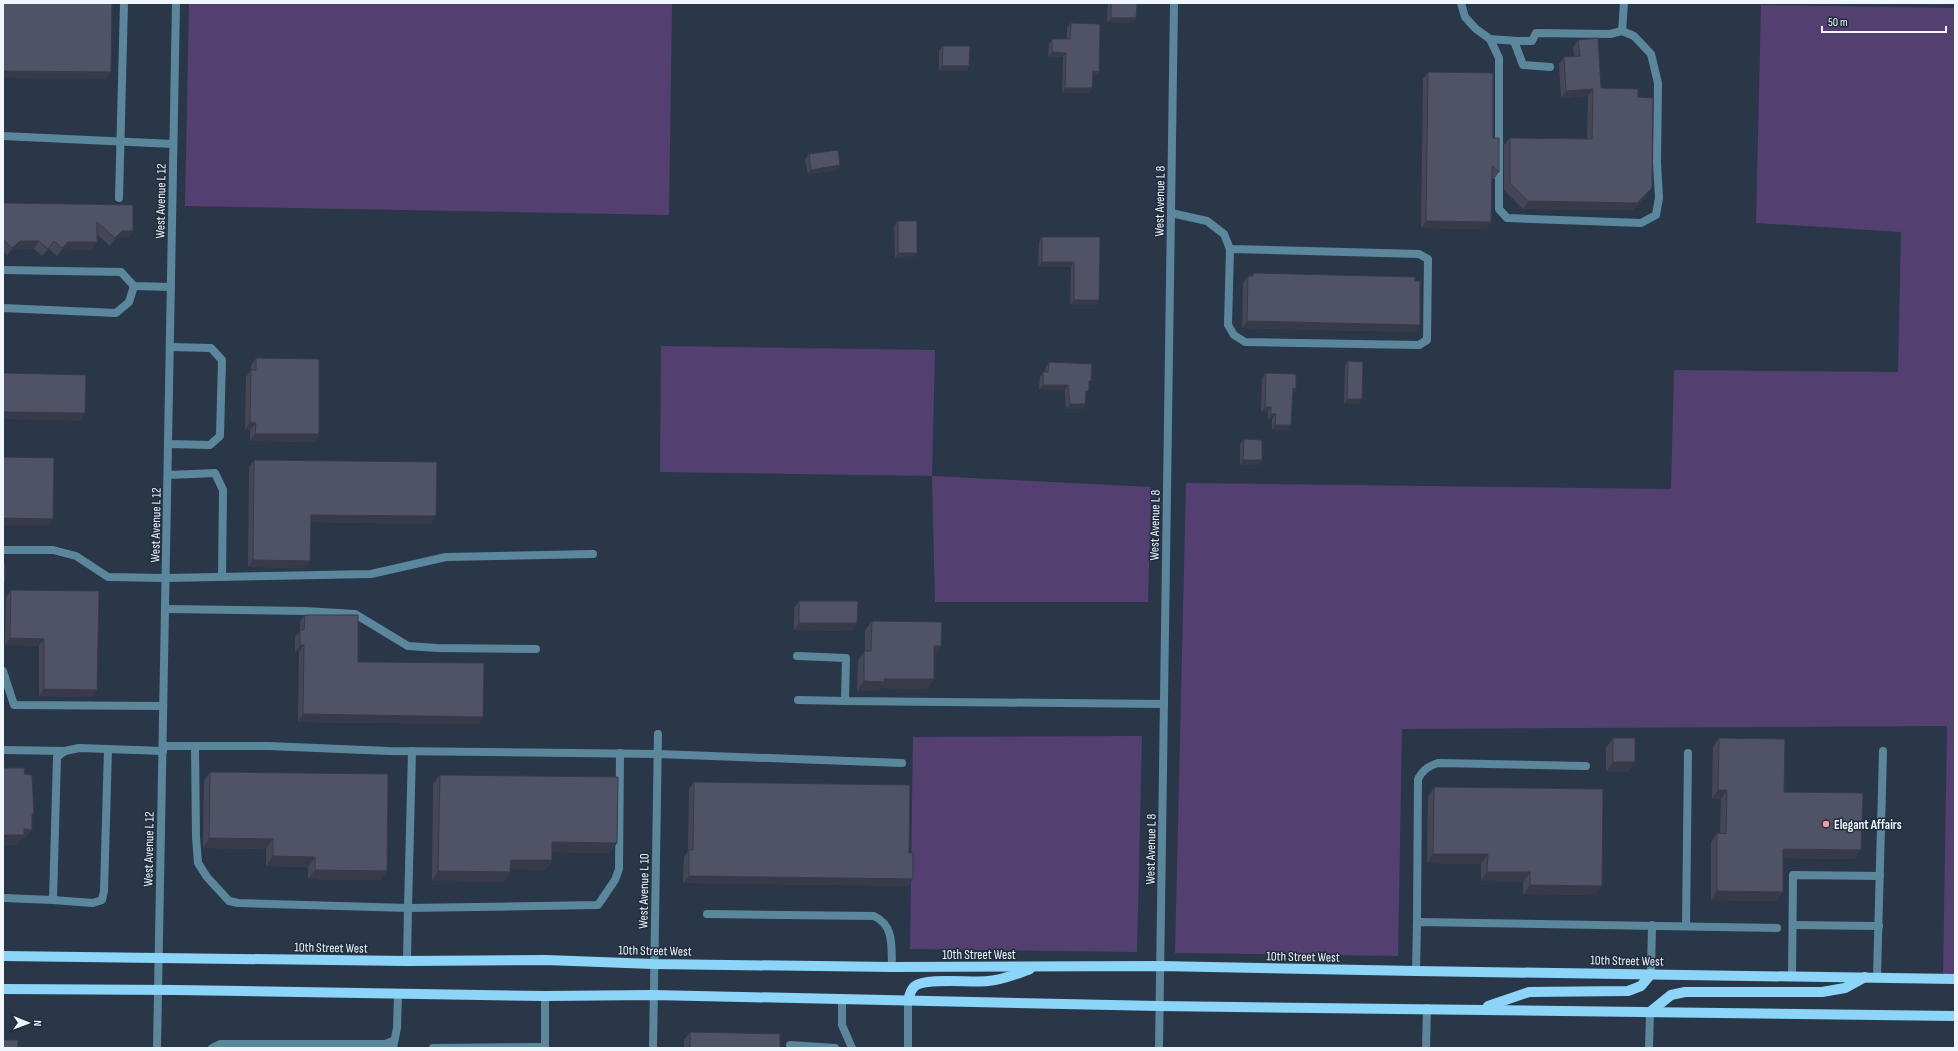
<svg xmlns="http://www.w3.org/2000/svg" width="1958" height="1051" viewBox="0 0 1958 1051" font-family="'Sofia Sans Condensed',sans-serif">
	<style>
		.green { fill: #543f71 }
		.lines { fill: none; stroke-linecap: round; stroke-linejoin: round }
		.service { stroke: #5b879d; stroke-width: 8 }
		.minor { stroke: #5b879d; stroke-width: 8 }
		.primary { stroke: #8cd5f9; stroke-width: 10 }
		.wall { fill: #454759 }
		.shaded-wall { fill: #383a49 }
		.building { fill: #505368; stroke: #383a49 }
		.poi-dot { fill: #f49aa1; stroke: #202d3d; stroke-width: 1.5 }
		.labels { text-anchor: middle; stroke-width: 3; stroke-linejoin: round; paint-order: stroke }
		.street-label { font-size: 13px; fill: #eff6fe; stroke: #202d3d }
		.poi-label { font-size: 13px; font-weight: bold; fill: #eff6fe; stroke: #202d3d; text-anchor: start }
	</style>
	<rect width="100%" height="100%" fill="#2a3748"/>
	<g class="green">
		<polygon points="189,3 672,3 669,215 185,206"/>
		<polygon points="1761,5 1955,8 1955,977 1943,977 1947,726 1402,729 1398,956 1175,953 1186,483 1671,489 1674,370 1898,372 1901,232 1756,223"/>
		<polygon points="661,346 935,350 932,476 1151,487 1148,602 935,602 932,476 660,472"/>
		<polygon points="1142,736 1137,952 910,949 913,737"/>
	</g>
	<g class="lines">
		<g class="service">
			<polyline points="1461,3 1465,17 1476,29 1490,39 1499,58 1499,209 1507,218 1641,223 1656,215 1659,198 1657,162 1658,83 1651,54 1634,36 1622,31 1610,34 1536,33 1532,41 1514,41 1523,65 1550,67"/>
			<polyline points="1622,31 1624,3"/>
			<polyline points="1490,39 1517,41"/>
			<polyline points="3,136 173,144"/>
			<polyline points="119,198 124,3"/>
			<polyline points="1171,213 1207,221 1224,234 1230,249 1419,254 1428,259 1427,340 1419,345 1245,342 1234,335 1228,325 1230,249"/>
			<polyline points="3,270 121,272 134,286 171,287"/>
			<polyline points="3,308 116,313 129,302 134,286"/>
			<polyline points="168,444 210,445 220,436 222,360 211,348 170,347"/>
			<polyline points="168,475 215,473 223,490 222,577"/>
			<polyline points="3,550 53,550 76,556 108,577 166,578 371,574 446,557 593,554"/>
			<polyline points="165,609 305,611 355,614 408,646 437,648 536,649"/>
			<polyline points="797,656 846,658 845,701 1164,704"/>
			<polyline points="3,671 14,705 163,706"/>
			<polyline points="798,700 845,701"/>
			<polyline points="163,746 268,746 389,751 658,754 902,763"/>
			<polyline points="195,746 196,837 198,863 207,877 229,901 238,903 408,908 412,751"/>
			<polyline points="3,750 65,751"/>
			<polyline points="3,898 53,900 57,757 65,751 79,748 163,751"/>
			<polyline points="53,900 93,903 102,900 104,891 108,749"/>
			<path d="M707,914L874,916C895,926 891,947 892,967"/>
			<path d="M1417,922L1418,779C1423,770 1428,766 1438,763L1586,766"/>
			<polyline points="1793,925 1879,926"/>
			<polyline points="1686,926 1688,753"/>
			<polyline points="407,961 408,908 598,905 615,880 619,869 620,753"/>
			<polyline points="1416,971 1417,922 1777,928"/>
			<polyline points="1651,974 1652,925"/>
			<polyline points="1792,976 1793,875 1880,876"/>
			<polyline points="1877,977 1883,751"/>
			<polyline points="842,1000 842,1025 852,1048"/>
			<polyline points="790,1045 835,1048"/>
			<polyline points="212,1048 220,1044 385,1044 393,1041"/>
			<polyline points="393,1048 397,1028 398,994"/>
			<polyline points="433,1048 545,1047"/>
			<polyline points="545,1048 545,996"/>
			<polyline points="1426,1048 1427,1008"/>
			<polyline points="1649,1048 1650,1012"/>
		</g>
		<g class="minor">
			<polyline points="157,1048 176,3"/>
			<polyline points="653,1048 658,734"/>
			<polyline points="908,1048 908,1000"/>
			<polyline points="1159,1048 1174,3"/>
		</g>
		<g class="primary">
			<polyline points="3,956 407,961 546,960 653,964 892,967 1160,966 1416,971 1955,979"/>
			<polyline points="3,989 177,990 545,996 653,995 1159,1006 1955,1016"/>
			<path d="M908,1000C910,995 910,990 915,986C926,977 972,983 988,981C1003,980 1017,974 1030,969"/>
			<polyline points="1488,1006 1529,992 1628,991 1641,986 1651,974"/>
			<polyline points="1650,1012 1671,995 1685,992 1822,992 1845,988 1865,977"/>
		</g>
	</g>
	<g class="wall">
		<polygon points="1108,3 1137,3 1136,18 1133,23 1107,22"/>
		<polygon points="1071,23 1099,72 1095,76 1092,76 1092,88 1089,93 1062,93 1063,57 1048,57 1049,44 1052,39 1067,39 1067,28"/>
		<polygon points="1578,40 1601,88 1638,97 1647,195 1632,210 1523,209 1504,190 1504,145 1510,138 1587,139 1588,96 1561,98 1559,64 1564,57 1574,56 1573,47"/>
		<polygon points="943,46 969,66 966,71 939,71 939,51"/>
		<polygon points="1428,72 1493,138 1499,172 1494,179 1492,178 1491,222 1486,229 1421,228 1423,79"/>
		<polygon points="809,154 837,170 808,174 805,159"/>
		<polygon points="3,203 133,205 133,231 128,238 117,238 110,246 97,234 92,250 63,249 57,256 49,249 42,256 34,249 15,248 7,255 3,251"/>
		<polygon points="898,221 917,253 914,257 895,258 894,226"/>
		<polygon points="1042,237 1100,237 1096,305 1070,305 1071,267 1038,267 1039,242"/>
		<polygon points="1254,273 1415,281 1420,325 1415,332 1242,328 1243,283 1248,276 1251,276"/>
		<polygon points="256,358 319,434 314,442 250,441 250,430 245,430 246,377 251,370 251,366"/>
		<polygon points="1348,361 1359,404 1344,404 1345,366"/>
		<polygon points="1049,362 1089,383 1086,395 1085,404 1082,409 1066,409 1065,390 1039,389 1040,377 1043,372 1045,372 1046,367"/>
		<polygon points="1266,373 1296,389 1293,393 1291,425 1288,430 1272,430 1272,419 1268,419 1268,412 1261,412 1262,378"/>
		<polygon points="1244,439 1262,460 1258,465 1240,465 1240,444"/>
		<polygon points="254,460 431,524 311,522 310,561 305,568 248,567 249,467"/>
		<polygon points="11,590 97,690 92,697 39,696 39,646 5,645 6,597"/>
		<polygon points="799,601 852,631 794,630 794,608"/>
		<polygon points="305,615 358,662 483,717 478,724 298,722 299,652 295,652 295,637 300,631 300,622"/>
		<polygon points="872,621 941,646 934,656 934,679 927,689 880,688 878,691 857,691 858,660 865,651 865,630"/>
		<polygon points="1613,738 1628,772 1606,772 1606,748"/>
		<polygon points="1719,738 1784,792 1855,859 1783,858 1776,901 1711,900 1711,842 1717,833 1720,833 1721,799 1712,799 1713,747"/>
		<polygon points="210,772 387,871 380,880 308,879 308,867 266,866 266,849 203,848 204,781"/>
		<polygon points="440,775 617,843 610,853 552,852 552,860 546,870 510,869 510,872 504,882 432,881 433,784"/>
		<polygon points="694,782 908,886 683,883 684,857 688,851 689,789"/>
		<polygon points="1434,787 1595,895 1523,894 1523,882 1481,881 1481,864 1427,863 1428,797"/>
		<polygon points="690,1032 780,1048 684,1048 684,1040"/>
	</g>
	<g class="shaded-wall">
		<polygon points="1111,18 1136,18 1133,23 1107,22"/>
		<polygon points="1052,52 1066,53 1063,57 1048,57"/>
		<polygon points="942,66 969,66 966,71 939,71"/>
		<polygon points="3,71 111,72 106,79 3,78"/>
		<polygon points="1093,71 1099,72 1095,76 1089,76"/>
		<polygon points="1065,88 1092,88 1089,93 1062,93"/>
		<polygon points="1593,89 1588,96 1561,98 1566,91"/>
		<polygon points="840,165 837,170 808,174 811,170"/>
		<polygon points="1652,188 1647,195 1632,210 1523,209 1528,201"/>
		<polygon points="1426,221 1491,222 1486,229 1421,228"/>
		<polygon points="122,231 133,231 128,238 117,238 110,246 115,238"/>
		<polygon points="20,241 39,241 34,249 15,248 7,255 12,248"/>
		<polygon points="54,241 49,249 42,256 48,249"/>
		<polygon points="68,242 97,242 92,250 63,249 57,256"/>
		<polygon points="898,253 917,253 914,257 895,258"/>
		<polygon points="1042,262 1074,262 1071,267 1038,267"/>
		<polygon points="1074,300 1099,300 1096,305 1070,305"/>
		<polygon points="1247,321 1420,325 1415,332 1242,328"/>
		<polygon points="1043,385 1068,385 1065,390 1039,389"/>
		<polygon points="1293,388 1296,389 1293,393"/>
		<polygon points="1347,399 1362,399 1359,404 1344,404"/>
		<polygon points="1070,404 1085,404 1082,409 1066,409"/>
		<polygon points="1265,407 1271,407 1268,412 1261,412"/>
		<polygon points="3,412 85,413 80,421 3,419"/>
		<polygon points="1271,414 1276,414 1272,419 1268,419"/>
		<polygon points="250,422 256,423 250,430 245,430"/>
		<polygon points="1275,425 1291,425 1288,430 1272,430"/>
		<polygon points="255,434 319,434 314,442 250,441"/>
		<polygon points="1243,460 1262,460 1258,465 1240,465"/>
		<polygon points="311,515 436,516 431,524 306,522"/>
		<polygon points="3,518 53,519 48,526 3,526"/>
		<polygon points="253,560 310,561 305,568 248,567"/>
		<polygon points="799,623 857,623 852,631 794,630"/>
		<polygon points="10,638 44,639 39,646 5,645"/>
		<polygon points="300,645 304,645 299,652 295,652"/>
		<polygon points="934,646 941,646 935,656 927,655"/>
		<polygon points="884,679 934,679 927,689 880,688 878,691 857,691 864,681"/>
		<polygon points="44,689 97,690 92,697 39,696"/>
		<polygon points="303,714 483,717 478,724 298,722"/>
		<polygon points="1613,762 1635,762 1628,772 1606,772"/>
		<polygon points="1718,790 1727,790 1721,799 1712,799"/>
		<polygon points="24,829 32,830 25,839 21,839 17,845 3,845 3,835"/>
		<polygon points="209,838 273,839 266,849 203,848"/>
		<polygon points="552,842 617,843 610,853 546,852"/>
		<polygon points="1783,849 1861,850 1855,859 1777,858"/>
		<polygon points="1433,854 1488,854 1481,864 1427,863"/>
		<polygon points="273,856 315,857 308,867 266,866"/>
		<polygon points="511,860 552,860 546,870 504,869"/>
		<polygon points="315,870 387,871 380,880 308,879"/>
		<polygon points="438,871 510,872 504,882 432,881"/>
		<polygon points="1487,872 1530,872 1523,882 1481,881"/>
		<polygon points="689,876 913,879 908,886 683,883"/>
		<polygon points="1530,885 1602,886 1595,895 1523,894"/>
		<polygon points="1717,891 1783,892 1776,901 1711,900"/>
	</g>
	<g class="building">
		<polygon points="3,3 112,3 111,72 3,71"/>
		<polygon points="1111,3 1137,3 1136,18 1111,18"/>
		<polygon points="1071,23 1100,24 1099,72 1093,71 1092,88 1065,88 1066,53 1052,52 1052,39 1070,39"/>
		<polygon points="1598,38 1601,88 1638,89 1638,97 1653,98 1652,188 1637,203 1528,201 1510,183 1510,138 1592,139 1593,89 1566,91 1564,57 1580,56 1578,40"/>
		<polygon points="943,46 970,46 969,66 942,66"/>
		<polygon points="1428,72 1493,73 1493,138 1499,138 1499,172 1492,166 1491,222 1426,221"/>
		<polygon points="838,150 840,165 811,170 809,154"/>
		<polygon points="3,203 133,205 133,231 122,231 115,238 97,222 97,242 68,242 62,248 54,241 48,249 39,241 20,241 12,248 5,241 3,241"/>
		<rect x="898" y="221" width="19" height="32"/>
		<polygon points="1042,237 1100,237 1099,300 1074,300 1074,262 1042,262"/>
		<polygon points="1254,273 1415,277 1415,281 1420,281 1420,325 1247,321 1248,276 1253,276"/>
		<polygon points="256,358 319,359 319,434 255,434 256,423 250,422 251,370 256,370"/>
		<polygon points="1348,361 1363,362 1362,399 1347,399"/>
		<polygon points="1049,362 1092,364 1091,381 1089,381 1089,391 1086,391 1085,404 1070,404 1068,385 1043,385 1043,372 1048,372"/>
		<polygon points="3,373 86,375 85,413 3,412"/>
		<polygon points="1266,373 1296,374 1296,389 1293,388 1291,425 1275,425 1276,414 1271,414 1271,407 1265,407"/>
		<polygon points="1244,439 1262,440 1262,460 1243,460"/>
		<polygon points="3,457 54,458 53,519 3,518"/>
		<polygon points="254,460 437,462 436,516 311,515 310,561 253,560"/>
		<polygon points="3,563 5,565 5,583 3,583"/>
		<polygon points="11,590 99,591 97,690 44,689 44,639 10,638"/>
		<polygon points="799,601 858,601 857,623 799,623"/>
		<polygon points="305,615 358,615 358,662 484,663 483,717 303,714 304,645 300,645 300,630 304,630"/>
		<polygon points="872,621 942,622 941,646 934,646 934,679 884,679 884,682 864,681 864,651 871,651"/>
		<rect x="1613" y="738" width="22" height="24"/>
		<polygon points="1719,738 1785,739 1784,792 1863,793 1861,850 1783,849 1783,892 1717,891 1717,833 1726,834 1727,790 1718,790"/>
		<polygon points="3,768 25,768 24,774 32,775 34,814 32,814 32,830 24,829 24,835 3,835"/>
		<polygon points="210,772 388,774 387,871 315,870 315,857 273,856 273,839 209,838"/>
		<polygon points="440,775 618,777 617,843 552,842 552,860 511,860 510,872 438,871"/>
		<polygon points="694,782 910,785 909,853 913,853 913,879 689,876 689,850 693,850"/>
		<polygon points="1434,787 1603,789 1602,886 1530,885 1530,872 1487,872 1488,854 1433,854"/>
		<polygon points="690,1032 780,1034 780,1048 690,1048"/>
		<rect x="3" y="1040" width="15" height="8"/>
	</g>
	<circle class="poi-dot" cx="1826" cy="824" r="4"/>
	<g class="labels">
		<g class="street-label">
			<text transform="translate(160 201) rotate(-89)" y="5">West Avenue L 12</text>
			<text transform="translate(1159 201) rotate(-89)" y="5">West Avenue L 8</text>
			<text transform="translate(155 525) rotate(-89)" y="5">West Avenue L 12</text>
			<text transform="translate(1154 525) rotate(-89)" y="5">West Avenue L 8</text>
			<text transform="translate(148 849) rotate(-89)" y="5">West Avenue L 12</text>
			<text transform="translate(1150 849) rotate(-89)" y="5">West Avenue L 8</text>
			<text transform="translate(643 891) rotate(-89)" y="5">West Avenue L 10</text>
			<text transform="translate(331 947) rotate(1)" y="5">10th Street West</text>
			<text transform="translate(655 950) rotate(1)" y="5">10th Street West</text>
			<text x="979" y="959">10th Street West</text>
			<text transform="translate(1303 956) rotate(1)" y="5">10th Street West</text>
			<text transform="translate(1627 960) rotate(1)" y="5">10th Street West</text>
		</g>
		<g class="poi-label">
			<text x="1834" y="829">Elegant Affairs</text>
		</g>
	</g>
	<rect width="1958" height="1051" fill="none" stroke="#eff6fe" stroke-width="8"/>
	<g transform="translate(28 1023) rotate(91)" stroke="#202d3d" stroke-width="3" paint-order="stroke">
	<path d="M0-3L7 15L0 10L-7 15Z" fill="#eff6fe"/>
	<text y="-6" font-size="11" font-weight="bold" text-anchor="middle" fill="#eff6fe">N</text>
	</g>
	<path d="M1822 26v6h124v-6" fill="none" stroke="#eff6fe" stroke-width="2"/>
	<text x="1828" y="26" font-size="12" fill="#eff6fe" stroke="#202d3d" stroke-width="3" paint-order="stroke">50 m</text>
</svg>
